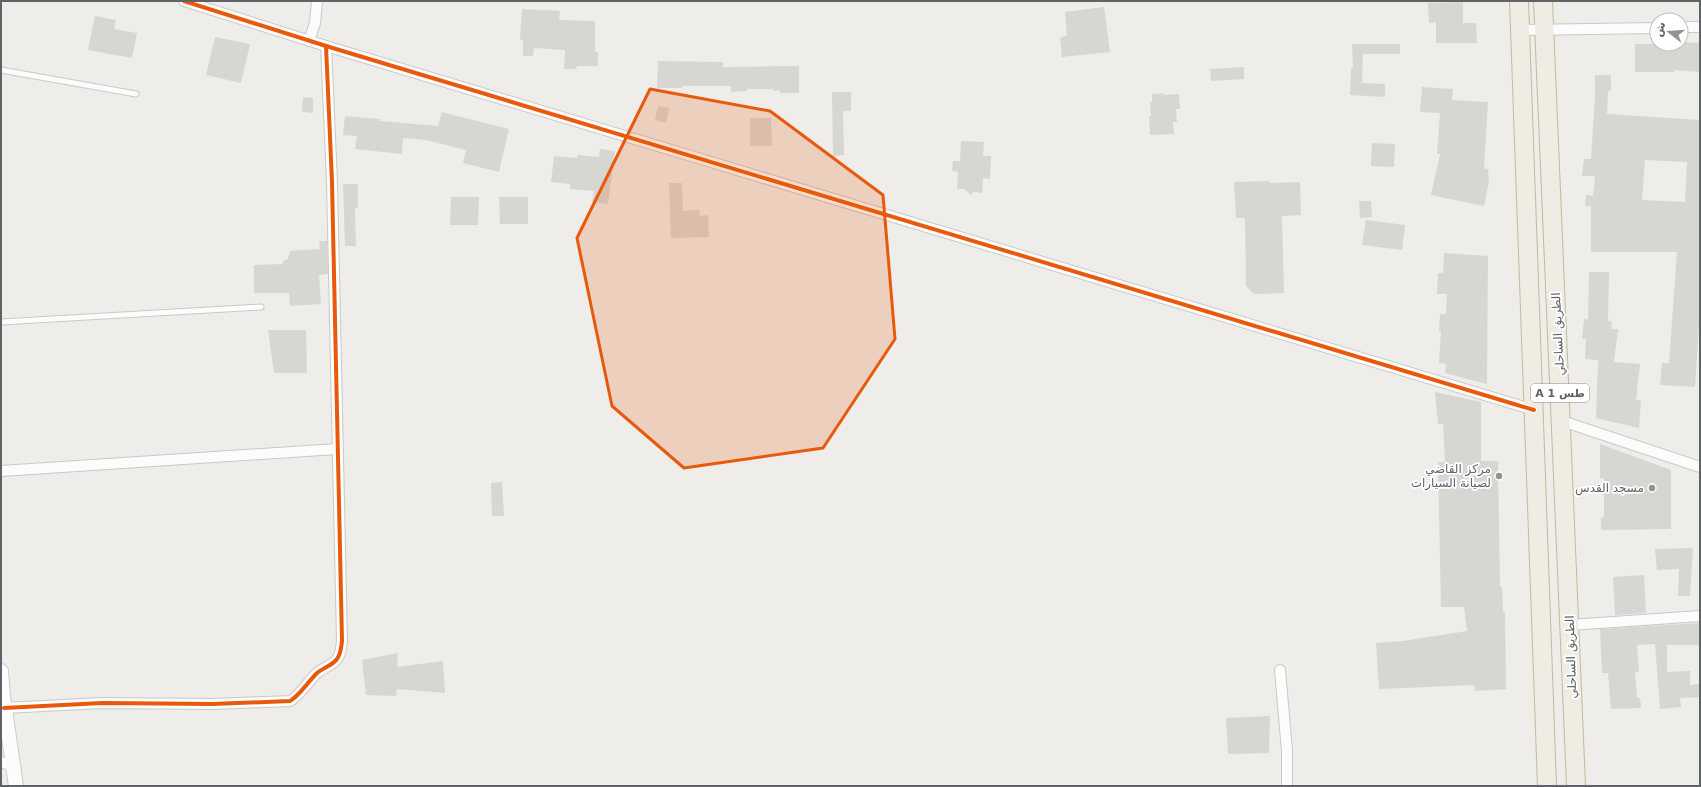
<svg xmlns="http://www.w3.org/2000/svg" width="1701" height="787" viewBox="0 0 1701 787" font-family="'DejaVu Sans','Noto Naskh Arabic',sans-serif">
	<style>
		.building { fill: #d7d6d3; fill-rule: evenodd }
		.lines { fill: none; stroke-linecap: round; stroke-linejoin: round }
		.lane-casing { stroke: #c9c9c9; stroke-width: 7 }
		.street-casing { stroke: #c9c9c9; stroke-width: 12 }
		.secondary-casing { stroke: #cbcbcb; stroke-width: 16 }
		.highway-casing { stroke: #c4b999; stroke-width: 20 }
		.lane { stroke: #fcfcfc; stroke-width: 5 }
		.street { stroke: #fcfcfc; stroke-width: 10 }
		.secondary { stroke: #fcfcfc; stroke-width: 14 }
		.highway { stroke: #efece3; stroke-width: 18 }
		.cycleway-casing { stroke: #fff; stroke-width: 6 }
		.cycleway { stroke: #e8590c; stroke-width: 4 }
		.marked { fill: #e8590c; fill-opacity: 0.2; stroke: #e8590c; stroke-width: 3; stroke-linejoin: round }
		.poi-dot { fill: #919395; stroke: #fff; stroke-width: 1.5 }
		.labels { text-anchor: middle; stroke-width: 3.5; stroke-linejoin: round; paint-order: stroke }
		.shield { fill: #fff; stroke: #8f9195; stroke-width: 1 }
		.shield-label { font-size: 11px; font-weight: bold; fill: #5f6267 }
		.street-label { font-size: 12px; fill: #5f6267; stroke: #fff }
		.poi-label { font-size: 12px; fill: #5f6267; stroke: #fff; text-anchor: end }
	</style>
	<rect width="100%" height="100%" fill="#eeedea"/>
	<g class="building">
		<polygon points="1463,2 1463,23 1476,23 1477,43 1436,43 1436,22 1429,23 1428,3"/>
		<polygon points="1104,7 1110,52 1062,57 1060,38 1067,35 1065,12"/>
		<polygon points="522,9 560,11 559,20 595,21 595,52 598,52 598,66 577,66 576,69 564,69 565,50 534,48 533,56 523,56 523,40 520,40"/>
		<polygon points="95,16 116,20 114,29 137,33 132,58 88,50"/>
		<polygon points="215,37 250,44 241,83 206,75"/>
		<polygon points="1681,42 1700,43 1700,72 1674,70 1674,72 1635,72 1635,44 1681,44"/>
		<polygon points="1352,44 1400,44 1400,54 1363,54 1362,83 1385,84 1385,97 1350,95 1351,68 1353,68"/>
		<polygon points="658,61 723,62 723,67 799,66 799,93 780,93 780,90 773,91 773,89 747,89 747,91 731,92 731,86 682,86 682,88 657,88"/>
		<polygon points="1244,67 1244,79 1211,81 1210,69"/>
		<path d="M1595,75H1611V91H1608L1607,114L1700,120V310L1695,387L1660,385L1662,363H1669L1677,252H1591V206H1585L1586,195L1593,196L1595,176H1582L1584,159H1591L1595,96ZM1645,160L1687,162L1685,202L1642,200Z"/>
		<polygon points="1422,87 1453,89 1452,100 1488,102 1484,168 1488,169 1489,181 1484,206 1431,195 1440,154 1437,154 1440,113 1420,112"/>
		<polygon points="832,92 851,92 851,111 843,111 844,155 833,156"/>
		<polygon points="1163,93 1164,95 1179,94 1180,109 1176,109 1177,122 1173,122 1174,134 1150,135 1149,116 1151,116 1150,102 1152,102 1152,94"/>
		<polygon points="303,97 313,98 313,113 302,112"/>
		<polygon points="658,106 669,108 666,123 655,120"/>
		<polygon points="442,112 509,129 499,172 463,163 466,150 426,140 403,138 402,154 355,149 357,136 343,135 345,116 380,119 380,121 438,126"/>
		<polygon points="750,118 771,118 772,146 750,146"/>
		<polygon points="961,141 984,142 983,156 991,156 990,179 983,178 982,193 973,192 971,195 964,189 957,189 958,172 952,171 953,161 960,161"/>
		<polygon points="1372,143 1395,144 1394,167 1371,166"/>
		<polygon points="600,149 615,151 608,204 592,202 594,191 570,189 570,184 551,182 554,156 577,158 578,155 599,157"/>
		<polygon points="1269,181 1269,183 1300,182 1301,215 1282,216 1284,293 1254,294 1246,286 1245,218 1236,218 1234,182"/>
		<polygon points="669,183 682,183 683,211 699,210 700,216 708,215 709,237 671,238"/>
		<polygon points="343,184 358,184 358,208 355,208 356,246 345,246"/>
		<polygon points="451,197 479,197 478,225 450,225"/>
		<polygon points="499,197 528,197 528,224 500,224"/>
		<polygon points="1359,201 1371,201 1372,217 1360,218"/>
		<polygon points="1366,220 1405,225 1402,250 1362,245"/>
		<polygon points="319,241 327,241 328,274 319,275 321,304 290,306 289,293 254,293 254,265 282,264 284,260 288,259 290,251 320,249"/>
		<polygon points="1444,253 1488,256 1487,384 1445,373 1446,364 1439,363 1441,331 1439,331 1440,314 1446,314 1447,294 1437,294 1438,273 1443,273"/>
		<polygon points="1589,272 1609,272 1608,321 1612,322 1611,329 1618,329 1614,362 1640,364 1636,400 1641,400 1639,428 1596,418 1598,360 1585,359 1586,339 1582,339 1584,319 1588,320"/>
		<polygon points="268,330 306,330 307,373 274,373"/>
		<polygon points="1435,392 1481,402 1481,461 1498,461 1500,587 1502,587 1503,612 1505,612 1506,689 1475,691 1474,685 1379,689 1376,643 1403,641 1467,631 1464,607 1441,607 1438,462 1445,462 1443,424 1438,424"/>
		<polygon points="1600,444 1671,470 1671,529 1601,530 1601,517 1604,517 1604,478 1600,478"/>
		<polygon points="502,482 504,516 492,516 491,483"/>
		<polygon points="1693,548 1690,596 1678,596 1679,569 1657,570 1655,549"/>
		<polygon points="1644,575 1646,613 1615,615 1613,577"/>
		<polygon points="1700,623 1700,645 1667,645 1667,672 1690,671 1690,685 1699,684 1700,697 1680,698 1681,707 1660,709 1655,644 1637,645 1639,672 1635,672 1637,698 1640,698 1641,708 1611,709 1608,673 1602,673 1600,629"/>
		<polygon points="398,653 397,667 443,661 445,693 397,689 396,696 366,695 362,660"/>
		<polygon points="1270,716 1269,753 1228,754 1226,718"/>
	</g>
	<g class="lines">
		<g class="lane-casing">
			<g id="lane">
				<polyline points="1,70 136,94"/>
				<polyline points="1,322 261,307"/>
			</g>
		</g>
		<g class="street-casing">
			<g id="street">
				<polyline points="184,1 326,46 1534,410"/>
				<polyline points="1681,27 1700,27"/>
				<polyline points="1521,30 1657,28"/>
				<polyline points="309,41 315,23 317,1"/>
				<polyline points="1562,421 1700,467"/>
				<polyline points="1,471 337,449"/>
				<polyline points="1570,625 1700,616"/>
				<polyline points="1280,670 1287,751 1287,786"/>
				<path d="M4,708L102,703L212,704L290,701C299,696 308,682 316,674C322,668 332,666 337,659C341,654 341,648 342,641L332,182L326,46"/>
				<polyline points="1,762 13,766"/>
			</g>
		</g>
		<g class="secondary-casing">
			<polyline id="secondary" points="1,671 3,696 16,786"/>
		</g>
		<g class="highway-casing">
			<g id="highway">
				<polyline points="1519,1 1547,786"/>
				<polyline points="1543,1 1576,786"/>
			</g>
		</g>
		<use href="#lane" class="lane"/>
		<use href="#street" class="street"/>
		<use href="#secondary" class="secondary"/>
		<use href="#highway" class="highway"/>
		<g class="cycleway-casing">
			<g id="cycleway">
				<polyline points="184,1 326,46 1534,410"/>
				<path d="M4,708L102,703L212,704L290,701C299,696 308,682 316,674C322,668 332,666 337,659C341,654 341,648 342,641L332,182L326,46"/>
			</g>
		</g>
		<use href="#cycleway" class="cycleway"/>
	</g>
	<path class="marked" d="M650,89L770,111L883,195L895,339L823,448L684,468L612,406L577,238Z"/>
	<g class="poi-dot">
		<circle cx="1499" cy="476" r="4"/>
		<circle cx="1652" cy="488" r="4"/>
	</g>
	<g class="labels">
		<rect class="shield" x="1531" y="384" width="58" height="18" rx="3"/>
		<g class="shield-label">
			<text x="1560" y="397">A 1 طس</text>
		</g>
		<g class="street-label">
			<text transform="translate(1558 334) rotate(-93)" y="4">الطريق الساحلي</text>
			<text transform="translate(1571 657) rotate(-92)" y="4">الطريق الساحلي</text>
		</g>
		<g class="poi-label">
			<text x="1491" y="473">مركز القاضي<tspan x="1491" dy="14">لصيانة السيارات</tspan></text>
			<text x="1644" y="492">مسجد القدس</text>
		</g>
	</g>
	<rect width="1701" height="787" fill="none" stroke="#5f6267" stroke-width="4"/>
	<g transform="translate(1669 32) rotate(287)"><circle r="19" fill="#ffffff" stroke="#bfc0c2"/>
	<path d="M0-3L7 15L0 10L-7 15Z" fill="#919395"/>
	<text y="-6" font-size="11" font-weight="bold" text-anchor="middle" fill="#5f6267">ش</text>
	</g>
</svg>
